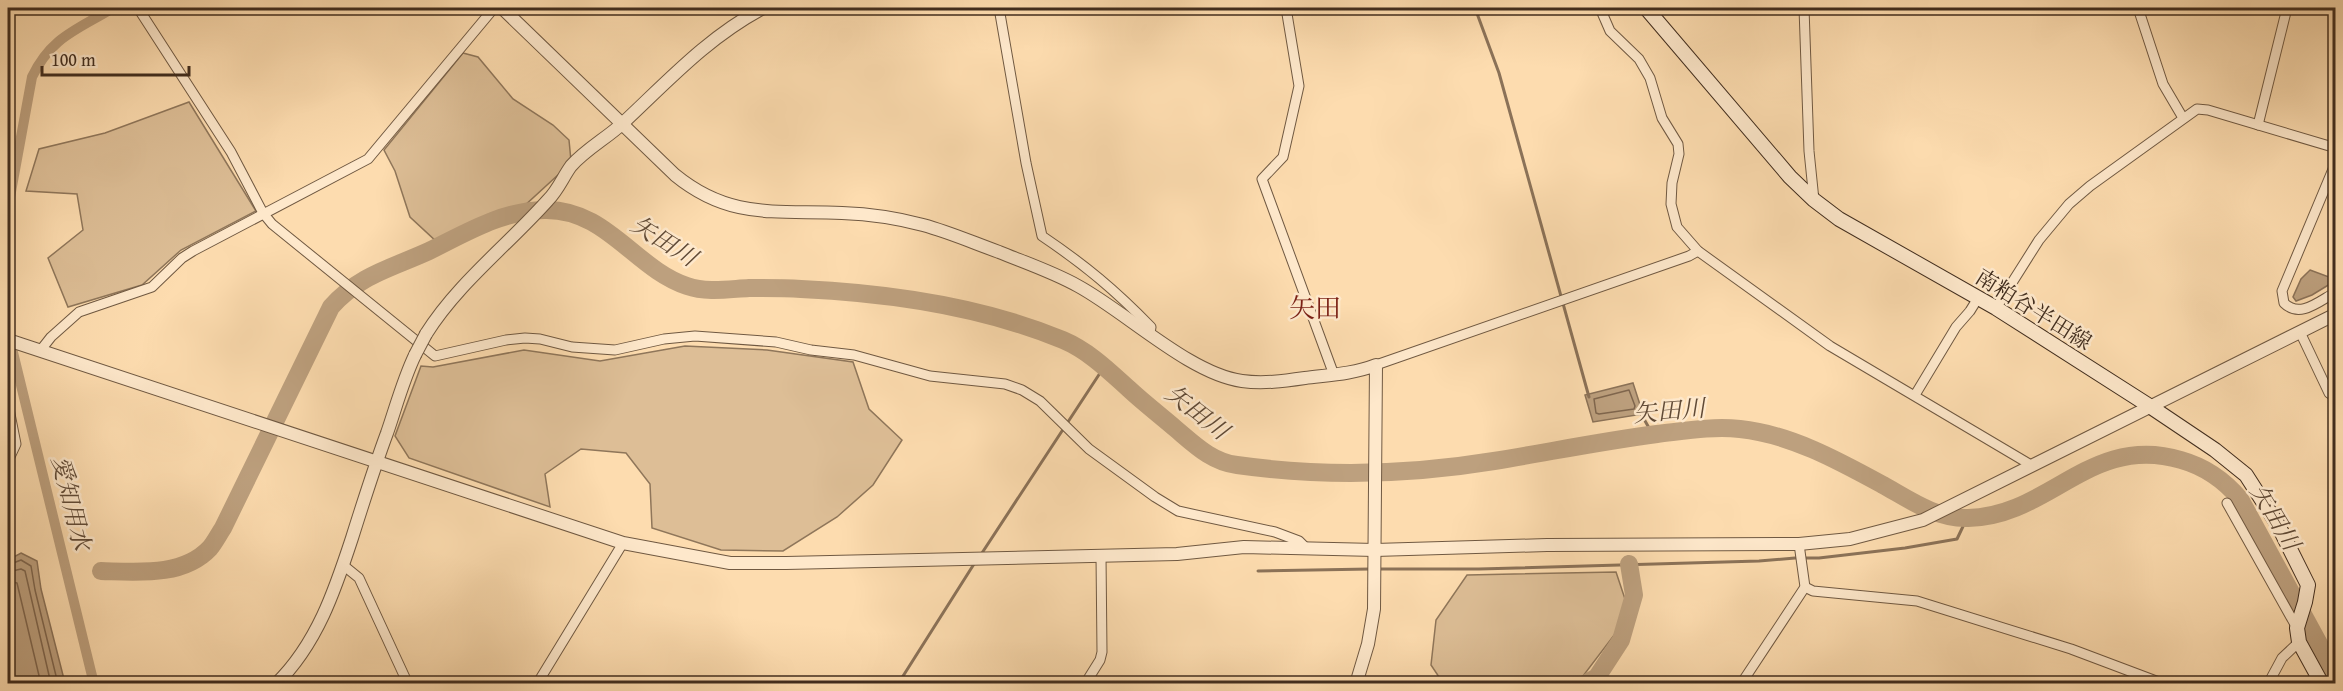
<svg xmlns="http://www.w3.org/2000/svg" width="2343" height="691" viewBox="0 0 2343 691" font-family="'Gentium Book Plus','Noto Serif JP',serif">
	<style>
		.green { fill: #ddbe96; stroke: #8f765a; stroke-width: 1.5 }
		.water { fill: #bda07e; stroke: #8b7258; stroke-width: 1.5 }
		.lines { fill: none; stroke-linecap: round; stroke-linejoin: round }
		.shore { stroke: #7f664e; stroke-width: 1.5 }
		.stream { stroke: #8b7258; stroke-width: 3 }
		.canal { stroke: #bda07e; stroke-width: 10 }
		.river { stroke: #bda07e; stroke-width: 18 }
		.minor-casing { stroke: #705942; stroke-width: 11 }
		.tertiary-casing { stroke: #705942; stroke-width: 14 }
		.secondary-casing { stroke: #412d1e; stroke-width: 16 }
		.minor { stroke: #fee8cb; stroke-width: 9 }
		.tertiary { stroke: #fee8cb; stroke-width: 12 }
		.secondary { stroke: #fee8cb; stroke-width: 14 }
		.tertiary-bridge-casing { stroke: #705942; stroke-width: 14; stroke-linecap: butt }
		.tertiary-bridge { stroke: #fee8cb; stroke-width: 12 }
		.labels { text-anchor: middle; stroke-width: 5; stroke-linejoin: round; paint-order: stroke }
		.street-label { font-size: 22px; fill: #412d1e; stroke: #fee8cb }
		.water-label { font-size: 24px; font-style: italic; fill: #604a36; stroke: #fee8cb }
		.quarter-label { font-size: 26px; fill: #7a1f14; stroke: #fee8cb }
	</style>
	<rect width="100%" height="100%" fill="#fddcaf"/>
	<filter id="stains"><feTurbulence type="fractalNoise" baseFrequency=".00333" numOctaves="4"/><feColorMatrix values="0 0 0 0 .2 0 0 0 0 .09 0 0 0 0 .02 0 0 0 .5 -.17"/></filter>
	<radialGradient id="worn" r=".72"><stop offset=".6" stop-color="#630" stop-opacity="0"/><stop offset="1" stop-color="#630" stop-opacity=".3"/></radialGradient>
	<g class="green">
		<polygon points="463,53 478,57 513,99 553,125 569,140 571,161 559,174 523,207 484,218 437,242 410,217 395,171 384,150"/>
		<polygon points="189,102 256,211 181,250 142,285 68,307 48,258 83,230 77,194 26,191 39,149 105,133"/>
		<polygon points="685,346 767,350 853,362 869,409 902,440 873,485 837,517 783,551 721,550 652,528 650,484 626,453 581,449 545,474 550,507 409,458 395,436 421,366 433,367 524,350 600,361"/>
		<polygon points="1616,572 1626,602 1615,634 1580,680 1574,684 1443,683 1431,665 1436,620 1467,575"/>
	</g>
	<g class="water">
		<polygon points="2310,270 2329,277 2330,284 2312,295 2296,301 2293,297 2301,279"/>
		<polygon points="1633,383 1643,414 1593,422 1585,395"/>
		<polygon points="21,553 37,561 41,589 65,683 8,683 8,560"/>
	</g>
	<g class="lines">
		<g class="shore">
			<polygon points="1629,390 1635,406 1634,409 1599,414 1596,413 1594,399"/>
			<polyline points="8,565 21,560 31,566 35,590 58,684"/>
			<polyline points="8,572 21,569 25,571 51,684"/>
			<polyline points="8,581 17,583 41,684"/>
		</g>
		<g class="stream">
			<polyline points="1475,8 1499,73 1589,397"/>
			<polyline points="1640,412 1653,435"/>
			<polyline points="980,556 1104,367"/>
			<polyline points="1377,569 1479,569 1759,561 1795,558 1819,558 1905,548 1957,539 1967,518"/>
			<polyline points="1258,571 1370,569"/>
			<polyline points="898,684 974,564"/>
		</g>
		<g class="canal">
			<path d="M8,208L32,77C51,37 77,30 113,8"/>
			<polyline points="8,332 94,684"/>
		</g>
		<g class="river">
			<path d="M101,571C137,572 183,577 210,548C215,542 219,534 223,528L331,307C359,275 392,268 429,251C466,233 501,211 544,210C606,208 635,269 687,286C707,293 729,289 749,288C766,288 784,288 801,289C889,293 981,306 1063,340C1089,351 1109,371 1129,389C1144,403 1161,416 1176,429C1195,445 1212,462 1237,465C1323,477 1409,475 1494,461C1549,452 1603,441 1657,434C1684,431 1712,426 1740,429C1790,434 1839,461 1883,485C1910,500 1936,519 1968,518C2049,517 2091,433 2181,460C2206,467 2224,480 2240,499L2336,675"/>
			<polyline points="1585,684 1597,677 1621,640 1634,595 1629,564"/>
		</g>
		<g class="minor-casing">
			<g id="minor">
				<polyline points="138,8 231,152 263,213 272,224 435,356 506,340 525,338 540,339 572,347 615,350 664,339 695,336 776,342 811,350 854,355 930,376 1005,384 1022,390 1040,401 1089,449 1155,497 1178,511 1275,532 1299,541 1307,549"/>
				<path d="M999,8L1026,163L1042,236C1085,265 1115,290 1151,327L1150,333"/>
				<polyline points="1286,8 1299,86 1283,157 1262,179 1334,375"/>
				<polyline points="1600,8 1610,31 1639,59 1650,78 1662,118 1678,144 1679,154 1672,183 1671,204 1677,227 1698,251 1830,346 2031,465"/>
				<polyline points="1804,8 1809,151 1814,200"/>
				<polyline points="2138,8 2163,84 2183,118"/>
				<polyline points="2258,125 2287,8"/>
				<path d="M2336,162L2282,291L2284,303C2300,319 2319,301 2336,292"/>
				<polyline points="1996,308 2039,240 2069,204 2090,186 2197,109 2208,110 2336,148"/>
				<polyline points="2300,332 2329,393 2336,398"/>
				<polyline points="40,351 51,337 79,312 152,287 182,258 193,251 368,159 494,8"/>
				<polyline points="1376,365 1689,256 1698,251"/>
				<polyline points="1915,395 1956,327 1970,311 1978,298"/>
				<polyline points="8,404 16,444 8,461"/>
				<polyline points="2227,503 2297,628"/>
				<polyline points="343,565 359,578 408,684"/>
				<polyline points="1805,587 1813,591 1917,601 2071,649 2164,684"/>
				<polyline points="537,684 623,543"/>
				<polyline points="1085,684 1100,660 1102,652 1101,556"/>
				<polyline points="1741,684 1805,587 1799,544"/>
				<polyline points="2268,684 2282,658 2299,642"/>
			</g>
		</g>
		<g class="tertiary-casing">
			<g id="tertiary">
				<path d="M502,8L675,175C730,220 776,210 842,213C869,214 897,218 923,225C949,232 974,243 999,252C1026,263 1053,272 1078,286C1126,312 1190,374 1242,381C1263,384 1284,381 1305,378C1328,375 1353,374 1376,365L1374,609L1368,644L1356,684"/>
				<path d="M426,334C458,283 508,245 548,200C558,190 563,177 571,166C586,149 607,138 623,123C669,80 707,38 763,8"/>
				<polyline points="8,340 623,543 730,563 786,563 1177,554 1244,547 1375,550 1547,545 1799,544 1850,539 1923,520 2336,314"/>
				<path d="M276,684C317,644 335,590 352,538C363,503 374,468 387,433C396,407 403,380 415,355"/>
			</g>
		</g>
		<g class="secondary-casing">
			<polyline id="secondary" points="1646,8 1790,177 1814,200 1839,219 1996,308 2151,407 2215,450 2246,475 2278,525 2308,585 2305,602 2297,628 2299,642 2322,684"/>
		</g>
		<use href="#minor" class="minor"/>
		<use href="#tertiary" class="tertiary"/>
		<use href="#secondary" class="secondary"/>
		<g class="tertiary-bridge-casing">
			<polyline id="tertiary-bridge" points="415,355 426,334"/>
		</g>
		<use href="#tertiary-bridge" class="tertiary-bridge"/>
	</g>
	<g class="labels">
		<g class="street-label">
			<text transform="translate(2034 309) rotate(32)" y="8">南粕谷半田線</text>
		</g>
		<g class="water-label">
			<text transform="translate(664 241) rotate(32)" y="8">矢田川</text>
			<text transform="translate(1669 411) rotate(-5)" y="8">矢田川</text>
			<text transform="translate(1197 412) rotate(38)" y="8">矢田川</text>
			<text transform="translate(71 503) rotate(76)" y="8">愛知用水</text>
			<text transform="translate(2275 517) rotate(59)" y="8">矢田川</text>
		</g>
		<g class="quarter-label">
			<text x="1315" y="317">矢田</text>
		</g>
	</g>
	<rect width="2343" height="691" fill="none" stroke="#fddcaf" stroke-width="30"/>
	<rect x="9" y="9" width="2325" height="673" fill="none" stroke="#412d1e" stroke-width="3"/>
	<rect x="15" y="15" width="2313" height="661" fill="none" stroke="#412d1e" stroke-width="1.5"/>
	<path d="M42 66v9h147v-9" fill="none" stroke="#412d1e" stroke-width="3"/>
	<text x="51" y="66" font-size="18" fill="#412d1e" stroke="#fee8cb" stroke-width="4.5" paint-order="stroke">100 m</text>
	<rect width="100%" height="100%" filter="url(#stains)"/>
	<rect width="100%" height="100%" fill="url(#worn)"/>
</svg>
